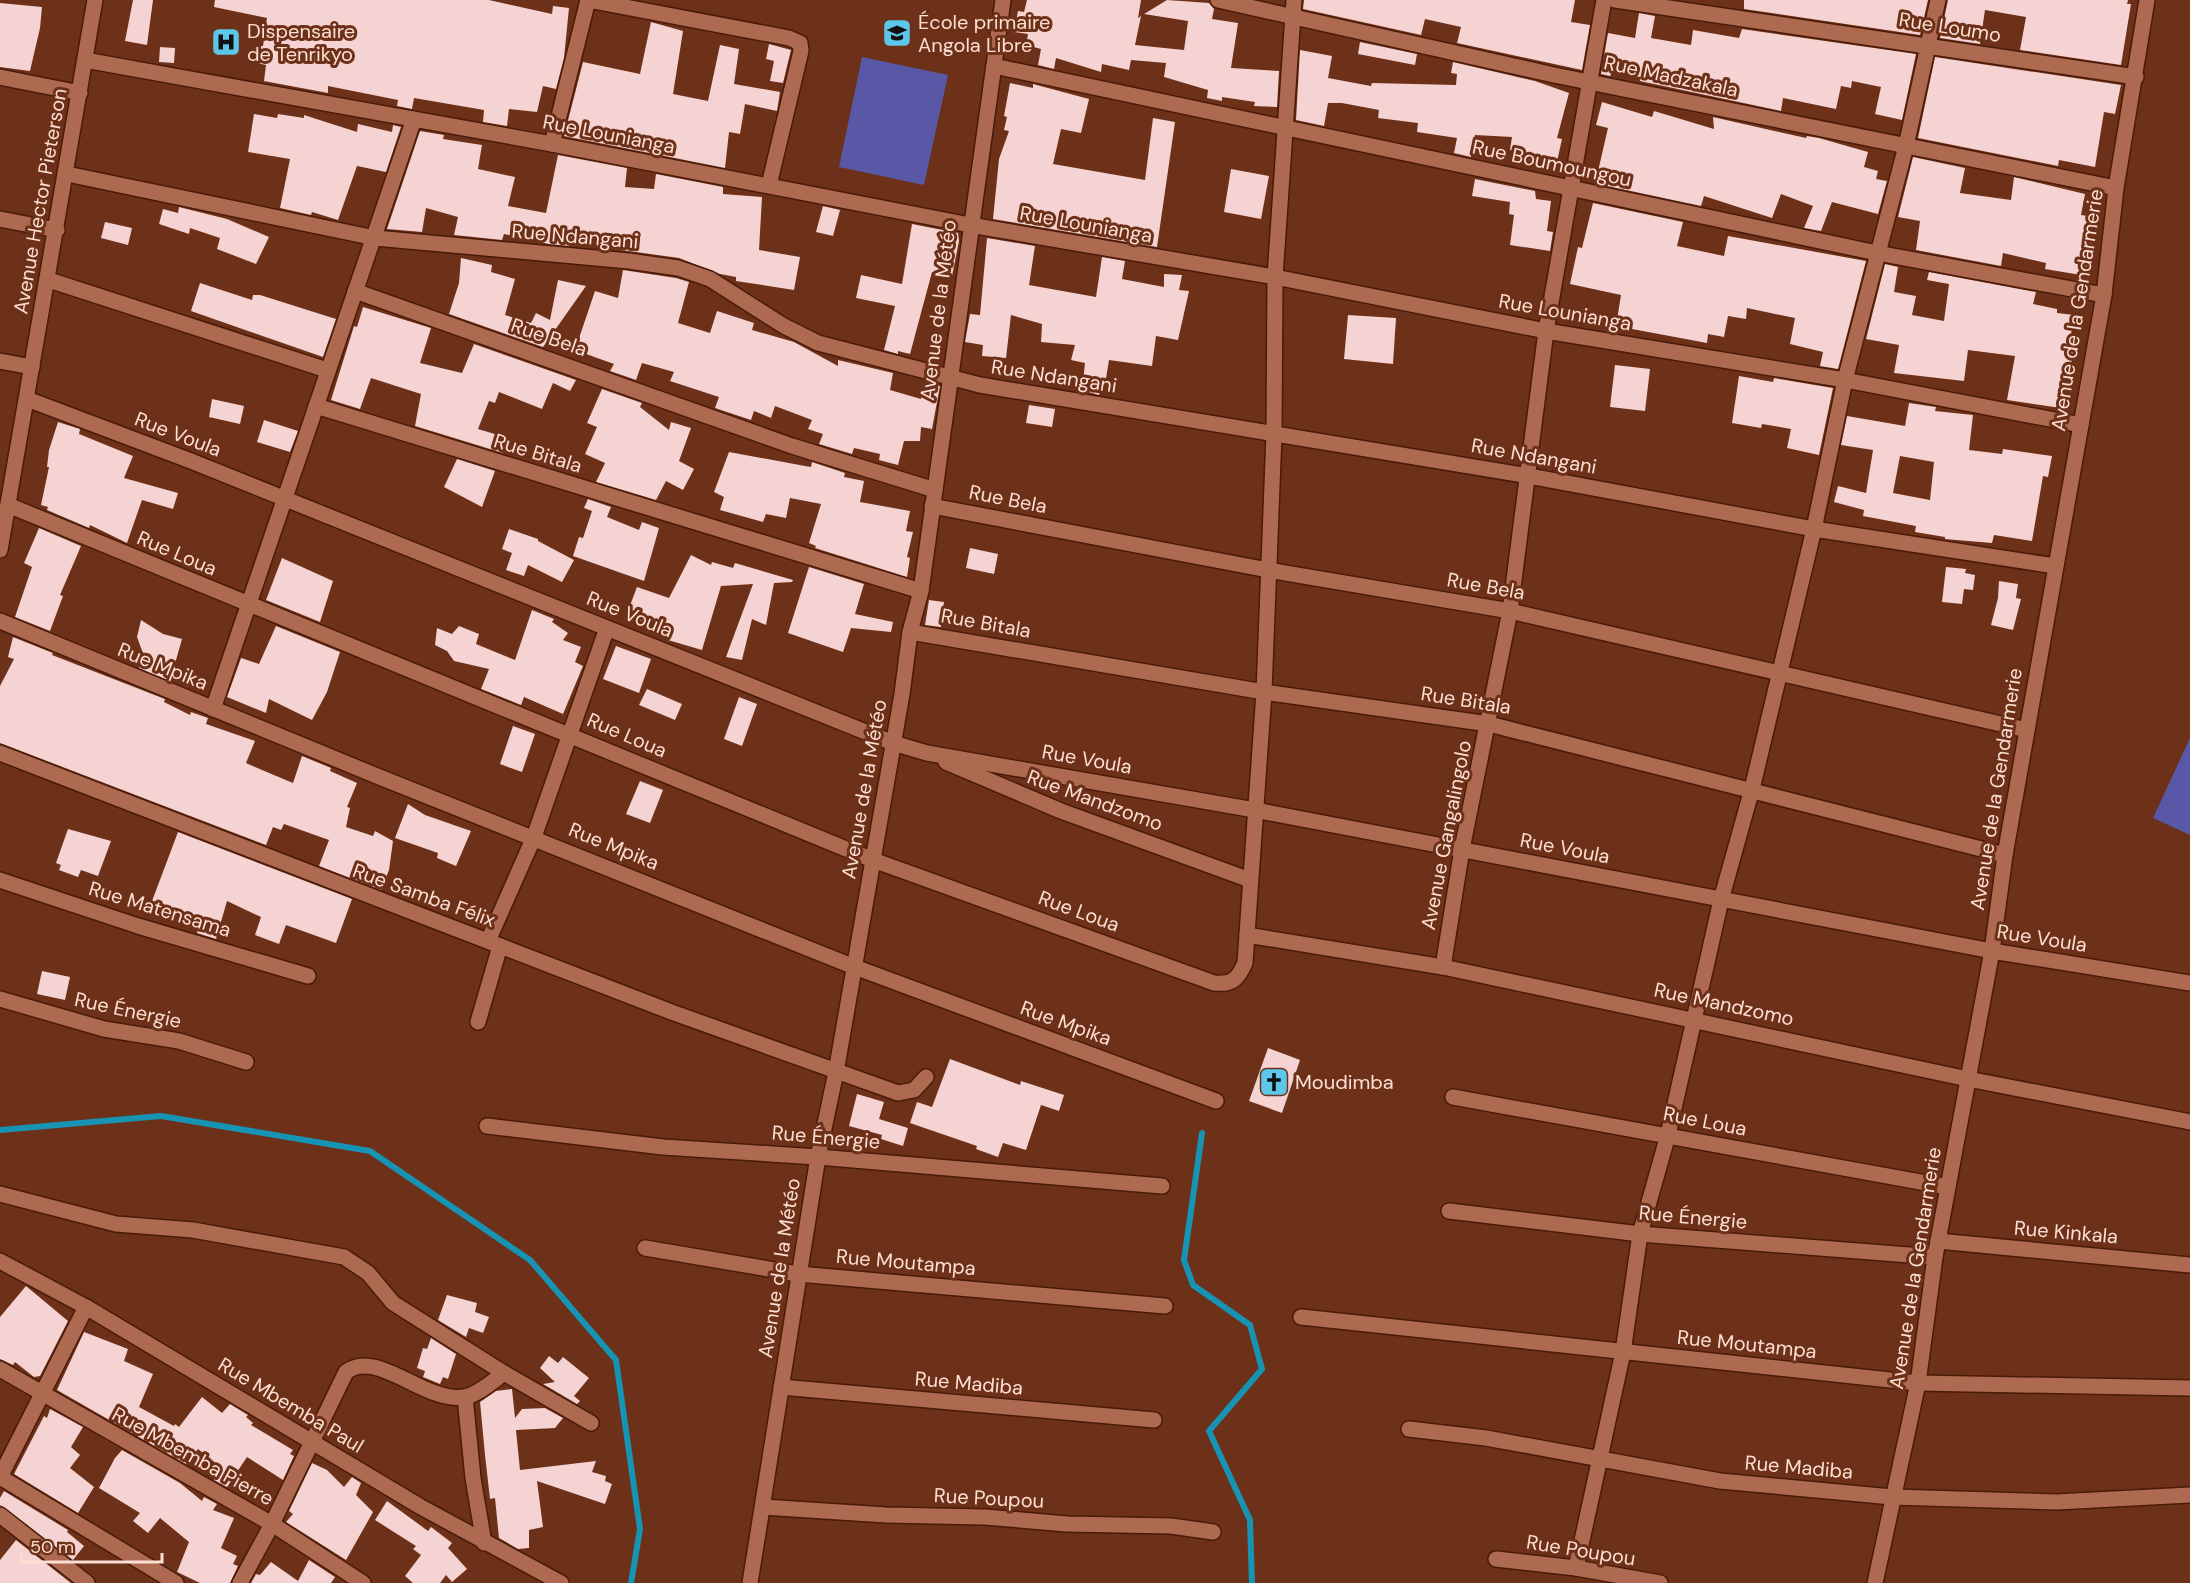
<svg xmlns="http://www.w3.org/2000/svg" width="2190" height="1583" viewBox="0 0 2190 1583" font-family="'DM Sans',sans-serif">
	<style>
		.green { fill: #5858a6 }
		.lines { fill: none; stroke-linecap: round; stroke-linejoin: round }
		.stream { stroke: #1793b3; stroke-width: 6 }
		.building { fill: #f5d3d2; fill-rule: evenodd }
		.minor-casing { stroke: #491b08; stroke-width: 18 }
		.minor { stroke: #ae6a51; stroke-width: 15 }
		.labels { text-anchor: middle; stroke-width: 6; stroke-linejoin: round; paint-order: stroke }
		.poi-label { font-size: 20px; fill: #fdded3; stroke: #6d3018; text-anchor: start }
		.street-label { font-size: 20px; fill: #fdded3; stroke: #6d3018 }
	</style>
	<rect width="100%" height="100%" fill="#6d3018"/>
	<g class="green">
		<polygon points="862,57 948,75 924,185 839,167"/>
		<polygon points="2190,738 2190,835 2153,818"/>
	</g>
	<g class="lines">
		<g class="stream">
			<polyline points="0,1130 161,1116 370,1151 530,1260 616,1360 640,1529 631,1583"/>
			<polyline points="1202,1133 1184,1260 1193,1285 1250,1325 1262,1369 1209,1431 1250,1520 1252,1583"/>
		</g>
	</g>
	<g class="building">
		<polygon points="133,0 153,0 147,45 125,41"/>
		<polygon points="215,0 489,0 552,14 553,6 569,8 564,58 556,89 543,86 537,112 509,109 507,126 483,122 484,110 414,98 412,109 397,106 398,100 328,86 328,93 264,81 266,65 257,63 260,46 263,46 267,18 214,7"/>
		<polygon points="1027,0 1141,0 1138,18 1141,16 1135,45 1184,50 1188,21 1144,14 1167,0 1209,3 1214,9 1212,19 1238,23 1231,68 1279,71 1277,107 1254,106 1255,102 1222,97 1222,101 1207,98 1208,90 1164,77 1166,63 1131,60 1129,70 1102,64 1101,72 1056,58 1054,69 1038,65 1041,49 1026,45 1028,34 1014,32 1018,11 1024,12"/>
		<polygon points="1304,0 1575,0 1571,22 1590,25 1582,70 1457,43 1461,27 1425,19 1421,35 1303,9"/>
		<polygon points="1744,0 1928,0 1920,35 1744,9"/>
		<polygon points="1948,0 2128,0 2127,4 2131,4 2121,65 2020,50 2026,17 1985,10 1980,44 1940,38"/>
		<polygon points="0,3 42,7 40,28 30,71 0,67"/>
		<polygon points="1639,13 1655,16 1651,38 1691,45 1693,30 1739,38 1742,29 1916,54 1902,120 1875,114 1881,87 1852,81 1851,88 1841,86 1836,109 1783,98 1781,111 1640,81 1641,77 1612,72 1610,76 1601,74 1608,33 1635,38"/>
		<polygon points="651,22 683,31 673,94 708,101 720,45 739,49 734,84 780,92 777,111 745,104 740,134 729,132 725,168 564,136 583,62 640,74"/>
		<polygon points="1360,42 1417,54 1415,65 1358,54"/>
		<polygon points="769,44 791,50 783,83 770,81 774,61 766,59"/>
		<polygon points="160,47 175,48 174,63 159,62"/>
		<polygon points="1300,50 1332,56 1328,78 1371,86 1372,83 1456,85 1457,74 1451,73 1453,62 1535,81 1569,93 1557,138 1562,139 1556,166 1523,159 1524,152 1510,150 1512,137 1475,135 1471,157 1454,153 1457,138 1417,132 1418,123 1378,118 1379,110 1342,103 1328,103 1324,126 1296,120"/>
		<polygon points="1935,57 2121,85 2115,114 2104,112 2095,167 2059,160 2058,166 1918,138"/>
		<polygon points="1010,83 1033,88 1033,84 1089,99 1081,133 1061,129 1053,164 1145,180 1153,118 1175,122 1157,247 993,219 999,159 1009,131 1004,130 1007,117 1004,116"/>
		<polygon points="1602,102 1652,117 1654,111 1714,129 1713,117 1806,138 1807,136 1819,138 1868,152 1864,167 1878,171 1876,179 1887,181 1878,214 1832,202 1821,231 1804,228 1813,206 1781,194 1772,218 1704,196 1701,206 1598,184 1599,180 1596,180 1608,128 1596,125"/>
		<polygon points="254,114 277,118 278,114 304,118 304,115 357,132 358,124 392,132 393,125 401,127 386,172 357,166 338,220 312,212 311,215 280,208 290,159 248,152"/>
		<polygon points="420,131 444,135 443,139 482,145 478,169 515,177 508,206 546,213 558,155 627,168 625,187 654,189 656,174 723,187 723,194 762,197 759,250 800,257 794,290 736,281 736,277 720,274 679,258 571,243 571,246 549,244 504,234 502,240 454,235 458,217 426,208 422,232 387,229"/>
		<polygon points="1913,157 1965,168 1960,193 2011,200 2014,177 2085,194 2081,215 2096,217 2087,276 2045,269 2046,263 2003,253 2001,266 1916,250 1920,221 1898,217"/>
		<polygon points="1231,169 1269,176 1261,219 1224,212"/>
		<polygon points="1475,179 1535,191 1536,199 1551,201 1547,231 1553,232 1550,251 1510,245 1514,215 1509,214 1510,202 1472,196"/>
		<polygon points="1593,203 1683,222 1677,246 1724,256 1728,236 1866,261 1838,369 1820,366 1823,352 1790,344 1795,318 1747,308 1746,319 1728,316 1724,337 1708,334 1707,343 1616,326 1621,295 1570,284 1578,247 1582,248"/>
		<polygon points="823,206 840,210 833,236 816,232"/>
		<polygon points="179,207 227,219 269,237 256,264 217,249 220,238 190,228 189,234 159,224 163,209 178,213"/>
		<polygon points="105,222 132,228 128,245 101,238"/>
		<polygon points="912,224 958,233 959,241 952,276 932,272 910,354 898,351 898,354 884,350 895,306 856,298 861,275 902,284"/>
		<polygon points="987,238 1035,246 1029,285 1096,297 1102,257 1125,261 1122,279 1164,287 1164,274 1182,275 1179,290 1189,291 1178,340 1156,336 1152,366 1109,360 1105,385 1102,385 1099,395 1082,390 1085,363 1071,360 1075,345 1041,342 1042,324 1011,315 1006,358 982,356 983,345 965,342 970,314 980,315"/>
		<polygon points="461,258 492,265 491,272 515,279 505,315 531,323 536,313 550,320 558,280 586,286 543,347 449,314 459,283"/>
		<polygon points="1885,264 1898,267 1894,292 1916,296 1912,315 1944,321 1949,284 1927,280 1929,272 2036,292 2033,304 2057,309 2057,313 2074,315 2070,341 2076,342 2061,408 2007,400 2015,356 1968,350 1964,381 1894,373 1899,345 1866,339"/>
		<polygon points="623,270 676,278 689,282 678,323 710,333 717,311 754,323 752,330 794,342 838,366 838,360 893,373 890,390 921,399 924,383 940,386 932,429 921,427 920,441 904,441 898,465 879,460 880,454 854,448 852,454 819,444 823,434 808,429 812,420 775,406 771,418 754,411 751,420 715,408 719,397 670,381 674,372 642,363 636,380 610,371 614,364 575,350 595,291 618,298"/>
		<polygon points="200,283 252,300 253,295 260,295 336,319 323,357 191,311"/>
		<polygon points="363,307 431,328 420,363 462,373 474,344 576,380 570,391 553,383 542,409 499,392 495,403 489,401 478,429 508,438 503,453 415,426 421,394 371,378 360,409 331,400 354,326 357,327"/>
		<polygon points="1348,315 1396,318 1393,364 1344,359"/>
		<polygon points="1615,365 1650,369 1645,411 1610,407"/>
		<polygon points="1739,376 1773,382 1774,378 1833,388 1819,455 1787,448 1791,429 1762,424 1761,428 1732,423"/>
		<polygon points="602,389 642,403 640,407 669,430 671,422 691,428 679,461 694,469 683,490 666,481 656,500 596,482 605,463 585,454 597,427 587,423"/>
		<polygon points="212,399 244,406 240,424 209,417"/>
		<path d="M1909,403L1936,407L1935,411L1973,415L1969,450L2002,454L2003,449L2052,456L2048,477L2043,476L2032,541L1994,535L1992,543L1945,539V537L1915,532L1916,526L1863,516L1864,510L1834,502L1838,486L1866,493L1873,450L1841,445L1847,416L1905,426ZM1900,456L1934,462L1930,500L1893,493Z"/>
		<polygon points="1029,405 1055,409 1052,427 1026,423"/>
		<polygon points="264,420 298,431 290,452 257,442"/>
		<polygon points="58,422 80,429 79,434 133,456 124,478 178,493 173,509 142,500 127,543 90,525 89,528 47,510 48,507 41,505 49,467 47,467 49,450"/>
		<polygon points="729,452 805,466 811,467 812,462 845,473 844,477 864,481 860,502 910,511 906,531 913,532 907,557 910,558 907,577 815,548 816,546 809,543 821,504 790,498 786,518 766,514 763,522 720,510 724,497 714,492"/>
		<polygon points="457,459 495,471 482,507 444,487"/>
		<polygon points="588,499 611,507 607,517 639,530 642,522 659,528 644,581 573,556 579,537 583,538 592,511 584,508"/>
		<polygon points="39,528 81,546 60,595 63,596 50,631 15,617 32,567 24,563"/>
		<polygon points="509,529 538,539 538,541 574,560 562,582 528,565 524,576 506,570 512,553 502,549"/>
		<polygon points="970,548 998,554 994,574 966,568"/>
		<polygon points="691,555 711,565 712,562 733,568 735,563 793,580 792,582 774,583 766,625 752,619 742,660 726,657 753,584 721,586 702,650 668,640 662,636 664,630 626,616 637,587 669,598"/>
		<polygon points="282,558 333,581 320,622 266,600"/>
		<polygon points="809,567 864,584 855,614 893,622 891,632 851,628 843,652 788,633"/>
		<polygon points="1946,567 1966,569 1965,573 1975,575 1973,590 1964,589 1962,604 1942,602"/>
		<polygon points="1999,581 2018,584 2016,598 2021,599 2013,630 1991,625 1998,598"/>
		<polygon points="929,600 944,602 941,627 925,625"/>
		<polygon points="532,610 554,619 552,622 568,633 563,640 581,647 575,662 583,666 563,714 524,697 521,705 481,689 489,669 454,661 447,651 435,645 437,628 452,634 459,626 479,634 476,644 515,660"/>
		<polygon points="141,620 163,634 182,639 170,681 139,668 144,656 137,637"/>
		<polygon points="276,626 340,652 327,692 312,720 269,699 266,713 227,697 241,658 259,664"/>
		<polygon points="13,637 53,653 52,655 165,699 164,702 190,715 191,712 208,718 206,724 255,741 246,763 262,770 293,783 302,756 331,768 330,771 357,783 347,807 350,808 346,827 373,836 375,831 393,841 389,870 381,890 319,866 329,840 284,824 281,830 273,827 266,845 0,743 0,686 14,659 8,657"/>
		<polygon points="616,646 651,659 639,693 603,679"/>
		<polygon points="647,689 682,704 675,720 639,705"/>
		<polygon points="739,697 757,704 742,746 724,739"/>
		<polygon points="513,726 535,734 522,772 500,764"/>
		<polygon points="640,781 663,790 650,823 626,814"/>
		<polygon points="408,804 425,815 471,831 456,866 437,858 438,853 395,838"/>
		<polygon points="68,829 111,841 98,876 81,870 78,877 59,870 61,865 56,863"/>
		<polygon points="178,832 352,899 336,943 286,925 279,944 255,935 261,917 227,901 216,939 197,933 202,918 152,901"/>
		<polygon points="42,971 70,977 65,1000 37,994"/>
		<polygon points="1268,1048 1300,1060 1282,1113 1249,1101"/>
		<polygon points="950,1059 1020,1085 1021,1081 1064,1095 1059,1111 1041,1105 1026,1150 1003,1143 998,1157 976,1149 977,1146 910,1123 917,1102 932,1107"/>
		<polygon points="857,1094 884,1102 879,1119 908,1128 903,1146 881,1139 882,1135 849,1126"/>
		<polygon points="26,1286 68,1321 40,1376 34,1377 15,1362 13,1365 0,1359 0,1317"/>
		<polygon points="447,1295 477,1303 475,1312 489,1317 483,1333 469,1328 466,1337 438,1320"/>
		<polygon points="84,1332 128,1349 124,1361 153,1374 139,1407 174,1426 175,1424 179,1427 202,1397 222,1413 230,1404 248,1415 246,1417 253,1423 251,1425 293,1450 290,1454 294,1456 283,1480 247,1457 227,1487 214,1480 222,1468 198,1449 186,1464 57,1390"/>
		<polygon points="431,1338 456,1354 448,1379 443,1377 440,1384 423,1377 425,1371 417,1368 423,1348 427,1349"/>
		<polygon points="549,1356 558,1363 563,1357 589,1378 574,1396 580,1401 577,1404 543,1384 555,1382 540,1368"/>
		<polygon points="512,1389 515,1418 522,1409 545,1408 563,1418 555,1428 516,1430 520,1470 596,1461 592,1472 606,1476 605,1481 612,1484 605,1504 537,1481 543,1527 529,1530 529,1548 518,1549 499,1538 495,1498 490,1499 485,1455 480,1402 496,1391"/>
		<polygon points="50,1409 83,1427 71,1447 80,1455 70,1468 94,1487 78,1513 14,1474 44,1416 47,1418"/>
		<polygon points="122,1450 180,1483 202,1501 204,1497 217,1504 213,1510 234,1518 221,1548 237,1556 233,1564 238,1566 230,1583 200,1583 177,1572 189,1542 160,1518 148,1533 133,1521 140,1513 99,1488 115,1458"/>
		<polygon points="312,1463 327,1470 344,1487 352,1477 361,1483 356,1495 373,1512 346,1560 286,1522 293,1514 289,1511"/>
		<polygon points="4,1491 68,1530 67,1532 84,1546 73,1560 0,1505 0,1498"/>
		<polygon points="387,1501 428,1531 431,1527 452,1543 448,1548 467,1569 452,1582 446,1575 440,1583 413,1583 405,1576 421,1555 413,1549 416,1546 375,1520"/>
		<polygon points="16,1540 71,1583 0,1583 0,1560"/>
		<polygon points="309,1560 335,1577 331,1583 251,1583 256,1574 260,1575 271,1562 298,1581"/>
	</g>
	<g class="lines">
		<g class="minor-casing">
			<g id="minor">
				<polyline points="1218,0 1554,75 2116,188"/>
				<polyline points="1615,0 2136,77"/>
				<polyline points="85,60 552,144 970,225 1275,277 1546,331 1845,380 2081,425"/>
				<polyline points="994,66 1877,253 2104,295"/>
				<polyline points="0,77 80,93"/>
				<polyline points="552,144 588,0 789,38 800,43 801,51 769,185"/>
				<polyline points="67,174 375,238 629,261 678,268 710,279 784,326 818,343 980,385 1529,476 1814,529 2055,566"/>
				<polyline points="0,219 57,230"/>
				<polyline points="49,280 327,370"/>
				<polyline points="355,291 792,446 935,490"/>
				<polyline points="0,361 32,367"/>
				<polyline points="27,399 191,461 893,743 927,753 1255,810 1992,951 2190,983"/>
				<polyline points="316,406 921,591"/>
				<path d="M8,505L873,860L1214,983C1232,985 1238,979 1245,963L1264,692L1274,434L1275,277L1294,0"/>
				<polyline points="932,506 1268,570 1510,611 2027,730"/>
				<polyline points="0,550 95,0"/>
				<polyline points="0,621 382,778 852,966 1216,1101"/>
				<polyline points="910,632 1264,692 1489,724 2005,855"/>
				<polyline points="213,709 414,119"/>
				<polyline points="0,753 674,1013 898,1093 914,1090 926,1077"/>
				<polyline points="946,762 1061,811 1250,880"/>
				<polyline points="0,880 138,926 308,976"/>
				<polyline points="1247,935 1443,967 1968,1079 2190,1122"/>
				<polyline points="488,941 534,837 607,628"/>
				<polyline points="1443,967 1462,849 1510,611 1546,331 1604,0"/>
				<polyline points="0,999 104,1029 179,1041 246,1062"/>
				<polyline points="478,1022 500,946"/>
				<polyline points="1453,1097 1948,1187"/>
				<polyline points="487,1126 663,1147 818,1157 1162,1186"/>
				<polyline points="0,1194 116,1224 193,1230 344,1257 368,1273 393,1303 504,1373 591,1423"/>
				<polyline points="1449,1211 1640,1234 1935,1257"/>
				<polyline points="1938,1241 2190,1265"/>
				<polyline points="645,1248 798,1274 1165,1306"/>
				<polyline points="0,1261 86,1307 421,1507 561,1583"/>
				<polyline points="1301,1317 1918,1383 2190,1388"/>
				<polyline points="0,1369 272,1524 363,1583"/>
				<polyline points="781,1387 1154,1420"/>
				<polyline points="465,1397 473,1478 484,1543"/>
				<polyline points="1409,1429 1486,1438 1720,1481 1892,1497 2056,1502 2190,1495"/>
				<polyline points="0,1477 176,1583"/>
				<polyline points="0,1477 86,1307"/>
				<polyline points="763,1507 886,1515 985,1517 1067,1524 1171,1526 1213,1532"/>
				<polyline points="0,1515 87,1583"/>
				<polyline points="1496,1559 1576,1568 1660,1583"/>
				<polyline points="1576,1568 1623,1352 1640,1234 1668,1135 1721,900 1752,789 1814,529 1845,380 1906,146 1938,0"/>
				<path d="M240,1583L272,1524L346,1372C377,1348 424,1403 464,1397C478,1395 493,1381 504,1373"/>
				<polyline points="750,1583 818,1157 836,1072 902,694 910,632 921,591 1003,0"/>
				<polyline points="1875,1583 1918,1383 1935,1257 1992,951 2005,855 2104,295 2116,188 2147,0"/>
			</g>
		</g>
		<use href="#minor" class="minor"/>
	</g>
	<defs>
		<g id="school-square" transform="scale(1.5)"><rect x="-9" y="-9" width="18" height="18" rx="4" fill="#5cc7e8" stroke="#6d3018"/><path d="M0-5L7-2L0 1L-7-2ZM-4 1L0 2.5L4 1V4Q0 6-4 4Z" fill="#111"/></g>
		<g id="hospital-square" transform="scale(1.5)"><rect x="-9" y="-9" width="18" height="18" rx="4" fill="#5cc7e8" stroke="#6d3018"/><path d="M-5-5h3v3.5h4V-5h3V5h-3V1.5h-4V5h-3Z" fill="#111"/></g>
		<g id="church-square" transform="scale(1.5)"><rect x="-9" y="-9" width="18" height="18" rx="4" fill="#5cc7e8" stroke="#6d3018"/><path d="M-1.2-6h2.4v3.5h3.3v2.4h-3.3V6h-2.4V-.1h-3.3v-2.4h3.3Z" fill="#111"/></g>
	</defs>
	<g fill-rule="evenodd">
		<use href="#school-square" x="897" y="33"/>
		<use href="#hospital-square" x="226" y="42"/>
		<use href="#church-square" x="1274" y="1082"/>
	</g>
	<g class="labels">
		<g class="poi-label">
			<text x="918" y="29">École primaire<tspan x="918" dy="23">Angola Libre</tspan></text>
			<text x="247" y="38">Dispensaire<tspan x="247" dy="23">de Tenrikyo</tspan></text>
			<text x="1295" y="1089">Moudimba</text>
		</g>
		<g class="street-label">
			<text transform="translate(1950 27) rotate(9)" y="7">Rue Loumo</text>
			<text transform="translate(1671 76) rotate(12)" y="7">Rue Madzakala</text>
			<text transform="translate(609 134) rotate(11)" y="7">Rue Lounianga</text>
			<text transform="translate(1552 163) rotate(12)" y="7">Rue Boumoungou</text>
			<text transform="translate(40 201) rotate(-80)" y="7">Avenue Hector Pieterson</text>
			<text transform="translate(1086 224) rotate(10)" y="7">Rue Lounianga</text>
			<text transform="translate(575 236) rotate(5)" y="7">Rue Ndangani</text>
			<text transform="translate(938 310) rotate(-83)" y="7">Avenue de la Météo</text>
			<text transform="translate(2077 310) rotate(-81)" y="7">Avenue de la Gendarmerie</text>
			<text transform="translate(1565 312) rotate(10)" y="7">Rue Lounianga</text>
			<text transform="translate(549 337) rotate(19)" y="7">Rue Bela</text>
			<text transform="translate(1054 376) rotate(9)" y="7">Rue Ndangani</text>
			<text transform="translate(178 434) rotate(21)" y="7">Rue Voula</text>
			<text transform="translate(538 453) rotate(17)" y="7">Rue Bitala</text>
			<text transform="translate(1534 456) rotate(10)" y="7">Rue Ndangani</text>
			<text transform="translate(1008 499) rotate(11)" y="7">Rue Bela</text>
			<text transform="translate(177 553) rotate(23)" y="7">Rue Loua</text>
			<text transform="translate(1486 586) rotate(10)" y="7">Rue Bela</text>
			<text transform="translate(630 614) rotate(22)" y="7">Rue Voula</text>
			<text transform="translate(986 623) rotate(10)" y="7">Rue Bitala</text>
			<text transform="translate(163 666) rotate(22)" y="7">Rue Mpika</text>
			<text transform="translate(1466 700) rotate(9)" y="7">Rue Bitala</text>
			<text transform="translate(627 735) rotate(23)" y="7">Rue Loua</text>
			<text transform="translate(1087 759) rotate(10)" y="7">Rue Voula</text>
			<text transform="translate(864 789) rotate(-80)" y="7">Avenue de la Météo</text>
			<text transform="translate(1996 789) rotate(-81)" y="7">Avenue de la Gendarmerie</text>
			<text transform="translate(1095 800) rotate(20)" y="7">Rue Mandzomo</text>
			<text transform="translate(1446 835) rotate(-79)" y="7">Avenue Gangalingolo</text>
			<text transform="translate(614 846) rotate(22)" y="7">Rue Mpika</text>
			<text transform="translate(1565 848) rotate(11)" y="7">Rue Voula</text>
			<text transform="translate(424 895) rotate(20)" y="7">Rue Samba Félix</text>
			<text transform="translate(160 909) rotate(17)" y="7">Rue Matensama</text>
			<text transform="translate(1079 911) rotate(20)" y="7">Rue Loua</text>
			<text transform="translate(2042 938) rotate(9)" y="7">Rue Voula</text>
			<text transform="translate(1724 1004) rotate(12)" y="7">Rue Mandzomo</text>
			<text transform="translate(128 1010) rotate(12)" y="7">Rue Énergie</text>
			<text transform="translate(1066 1023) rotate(20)" y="7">Rue Mpika</text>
			<text transform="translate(1705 1121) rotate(11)" y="7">Rue Loua</text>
			<text transform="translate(826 1137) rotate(5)" y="7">Rue Énergie</text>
			<text transform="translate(1693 1217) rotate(5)" y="7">Rue Énergie</text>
			<text transform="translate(2066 1232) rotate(5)" y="7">Rue Kinkala</text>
			<text transform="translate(906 1262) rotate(5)" y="7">Rue Moutampa</text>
			<text transform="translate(779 1268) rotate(-81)" y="7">Avenue de la Météo</text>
			<text transform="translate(1915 1268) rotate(-81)" y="7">Avenue de la Gendarmerie</text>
			<text transform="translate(1747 1344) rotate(6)" y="7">Rue Moutampa</text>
			<text transform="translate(969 1383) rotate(5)" y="7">Rue Madiba</text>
			<text transform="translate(291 1405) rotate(31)" y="7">Rue Mbemba Paul</text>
			<text transform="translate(193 1456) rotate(29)" y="7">Rue Mbemba Pierre</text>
			<text transform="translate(1799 1467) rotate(5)" y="7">Rue Madiba</text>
			<text transform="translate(989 1498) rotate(3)" y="7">Rue Poupou</text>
			<text transform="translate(1581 1550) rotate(9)" y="7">Rue Poupou</text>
		</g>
	</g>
	<path d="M21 1553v9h141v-9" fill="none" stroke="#fdded3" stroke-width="3"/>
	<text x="30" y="1553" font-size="18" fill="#fdded3" stroke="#6d3018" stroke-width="4.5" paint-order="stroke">50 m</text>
</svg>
